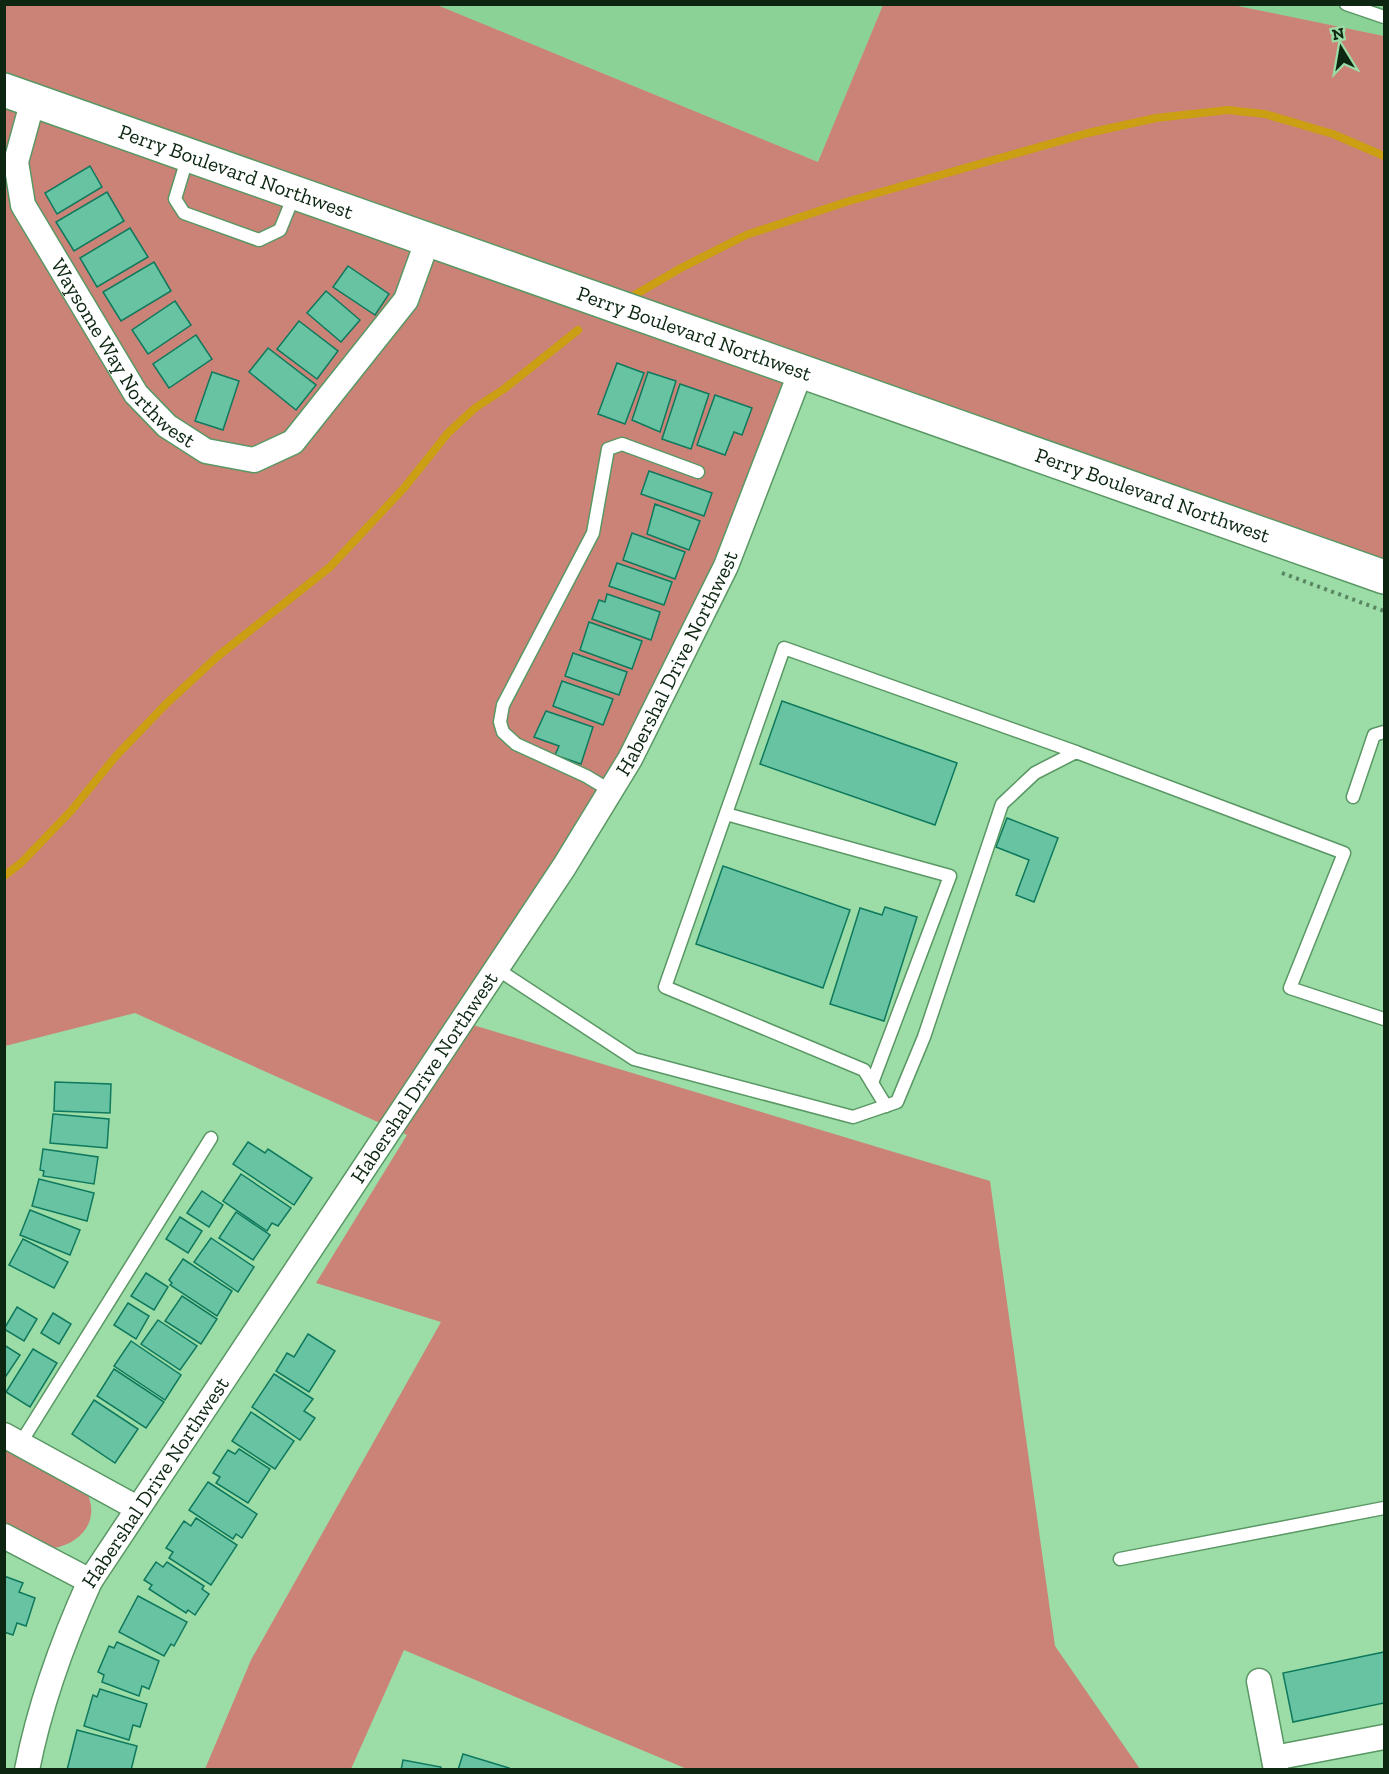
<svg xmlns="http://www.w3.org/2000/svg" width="1389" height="1774" viewBox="0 0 1389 1774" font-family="'Zilla Slab',serif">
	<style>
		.built { fill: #8bd296 }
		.green { fill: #cb8277 }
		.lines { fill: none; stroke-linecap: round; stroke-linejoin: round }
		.stream { stroke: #ca9f14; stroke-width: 8 }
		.building { fill: #68c3a3; stroke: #0e795d; stroke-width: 1.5 }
		.lane-casing { stroke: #599764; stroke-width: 15 }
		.street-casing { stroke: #599764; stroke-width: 27 }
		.secondary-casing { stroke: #599764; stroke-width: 36 }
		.path { stroke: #588660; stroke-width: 4; stroke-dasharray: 3 4.5; stroke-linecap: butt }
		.lane { stroke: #fff; stroke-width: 12 }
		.street { stroke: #fff; stroke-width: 24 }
		.secondary { stroke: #fff; stroke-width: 33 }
		.labels { text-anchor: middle; stroke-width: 5; stroke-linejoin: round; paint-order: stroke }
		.street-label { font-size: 21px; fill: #0c2612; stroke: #9cdca6 }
	</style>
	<rect width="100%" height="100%" fill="#9cdca6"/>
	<g class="built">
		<polygon points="437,5 883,5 818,162"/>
		<polygon points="1233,5 1384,5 1384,36"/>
	</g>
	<g class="green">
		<polygon points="5,5 437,5 818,162 883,5 1233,5 1384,36 1384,575 785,377 705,613 473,1025 990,1181 1055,1646 1140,1769 687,1769 404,1650 351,1769 205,1769 251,1660 441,1322 316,1283 407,1135 135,1013 5,1046"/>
		<path d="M4,1445L86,1491C101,1519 82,1543 54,1548L5,1524Z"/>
	</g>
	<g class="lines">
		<g class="stream">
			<polyline points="626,300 681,268 746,235 846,202 1088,133 1156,118 1228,110 1265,114 1333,134 1384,156"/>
			<polyline points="4,876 21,863 71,811 116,756 166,704 218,656 330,567 404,488 448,433 475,408 504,389 578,330"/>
		</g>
	</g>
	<g class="building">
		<polygon points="90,166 102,187 57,214 45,193"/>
		<polygon points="107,192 124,221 74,251 56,222"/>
		<polygon points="130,228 148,257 97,287 80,258"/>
		<polygon points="154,262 171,291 121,321 103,292"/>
		<polygon points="348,266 389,294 375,315 333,287"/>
		<polygon points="326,291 360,320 341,342 307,313"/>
		<polygon points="175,301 191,325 148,354 132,330"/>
		<polygon points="299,321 338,351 317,379 277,349"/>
		<polygon points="196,335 212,359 169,388 153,364"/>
		<polygon points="268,348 316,385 296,410 249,372"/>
		<polygon points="617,363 644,373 625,424 598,414"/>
		<polygon points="212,372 239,381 223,430 195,421"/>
		<polygon points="648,372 676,381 660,432 632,420"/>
		<polygon points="680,384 709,394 691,449 662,439"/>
		<polygon points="715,395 752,408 742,435 734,432 725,455 697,445"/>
		<polygon points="649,471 712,493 704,516 641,494"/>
		<polygon points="655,504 700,521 689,550 647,534"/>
		<polygon points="632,533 685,552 675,579 623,560"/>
		<polygon points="617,563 672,582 664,605 609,586"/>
		<polygon points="607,594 660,612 651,640 592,619 599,600 605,602"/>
		<polygon points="589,622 642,641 632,669 580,650"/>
		<polygon points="573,653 627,672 619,695 565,676"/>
		<polygon points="562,681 613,699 603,725 553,706"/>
		<polygon points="782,701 957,763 935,825 760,764"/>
		<polygon points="546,711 593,727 581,764 555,755 559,746 534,737"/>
		<polygon points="1007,818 1058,838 1034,902 1016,895 1029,860 996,847"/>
		<polygon points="723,866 850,910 823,988 696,944"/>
		<polygon points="885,907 917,917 884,1021 830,1004 860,908 882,915"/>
		<polygon points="55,1082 111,1084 110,1113 54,1111"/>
		<polygon points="53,1114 109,1119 107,1148 50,1143"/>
		<polygon points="248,1142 265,1153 268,1149 312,1178 294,1205 233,1164"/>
		<polygon points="43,1149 98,1157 94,1184 43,1176 44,1171 40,1170"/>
		<polygon points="241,1174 291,1208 278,1226 272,1223 267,1231 223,1201"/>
		<polygon points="39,1179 94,1193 87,1221 32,1206"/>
		<polygon points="202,1191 223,1205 209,1227 187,1213"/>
		<polygon points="30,1210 80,1230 70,1255 20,1235"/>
		<polygon points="236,1212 270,1235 253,1260 219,1238"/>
		<polygon points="180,1217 202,1231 188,1253 166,1239"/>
		<polygon points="211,1238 254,1267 238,1292 194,1262"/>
		<polygon points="23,1239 68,1262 54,1288 9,1265"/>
		<polygon points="183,1259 232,1291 217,1316 170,1285 172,1283 169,1280"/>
		<polygon points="146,1273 168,1287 154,1310 131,1296"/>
		<polygon points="182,1296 217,1319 201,1344 165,1321"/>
		<polygon points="128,1303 149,1316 136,1339 114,1325"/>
		<polygon points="17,1307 37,1319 24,1341 4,1329"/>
		<polygon points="53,1313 71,1324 59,1344 41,1333"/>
		<polygon points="158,1320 197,1346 180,1370 141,1344"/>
		<polygon points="308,1334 335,1351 309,1392 276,1371 287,1353 294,1357"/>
		<polygon points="131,1341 181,1375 165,1400 114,1366"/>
		<polygon points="4,1345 20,1355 4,1379"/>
		<polygon points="33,1349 57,1363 30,1407 6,1392"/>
		<polygon points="114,1369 164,1402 146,1428 97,1396"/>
		<polygon points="274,1374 313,1399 304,1411 315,1418 300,1440 252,1407"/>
		<polygon points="94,1400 138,1429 115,1463 72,1434"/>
		<polygon points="251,1412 294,1441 275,1469 232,1441"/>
		<polygon points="239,1449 270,1469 248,1503 216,1483 220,1477 213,1473 228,1450 235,1454"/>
		<polygon points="208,1482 257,1514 242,1538 236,1534 233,1539 189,1510"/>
		<polygon points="196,1518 237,1545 211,1585 169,1558 173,1552 166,1548 184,1521 191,1526"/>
		<polygon points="156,1562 163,1567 167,1562 204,1586 202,1589 209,1594 195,1615 188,1610 186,1613 149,1589 152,1585 144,1580"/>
		<polygon points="4,1576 23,1583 19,1592 35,1598 26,1626 17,1623 13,1635 4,1632"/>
		<polygon points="138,1596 187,1622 174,1646 171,1644 164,1656 119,1632"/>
		<polygon points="117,1642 159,1661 149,1689 142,1686 139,1696 102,1682 104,1675 98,1672 109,1646 114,1648"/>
		<polygon points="1384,1652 1384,1703 1293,1722 1283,1673"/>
		<polygon points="100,1689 147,1704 140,1727 133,1725 129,1740 84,1726 93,1695 97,1697"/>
		<polygon points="77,1730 137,1746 131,1770 67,1770"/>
		<polygon points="463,1754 509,1768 508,1770 458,1770"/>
		<polygon points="403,1760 441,1767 441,1770 401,1770"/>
	</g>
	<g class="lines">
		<g class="lane-casing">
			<g id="lane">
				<polyline points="1346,4 1384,17"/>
				<polyline points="188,156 175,199 184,213 259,240 280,230 295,193"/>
				<polyline points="611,791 586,776 516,744 503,732 500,722 503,705 593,533 608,449 622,444 698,472"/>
				<polyline points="1353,797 1374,735 1384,732"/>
				<polyline points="726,814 950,876 872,1083"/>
				<polyline points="497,969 634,1059 853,1117 897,1102 924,1037 1002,804 1035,773 1076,752 1344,853 1290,988 1384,1019"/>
				<polyline points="886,1106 864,1070 665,987 784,648 1076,752"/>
				<polyline points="20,1444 211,1138"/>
				<polyline points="1120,1559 1384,1508"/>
			</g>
		</g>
		<g class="street-casing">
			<g id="street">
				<path id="s1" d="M33,100L16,162L23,205L136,394L167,426L206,451L254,460L293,442L406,300L428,239"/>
				<polyline points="4,1435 137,1508"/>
				<polyline points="4,1536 90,1581"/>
				<polyline points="1259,1681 1276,1770"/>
				<polyline points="1274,1758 1384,1737"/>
				<path id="s2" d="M27,1770C40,1703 62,1643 90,1581L564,867L630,759L726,566L801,371"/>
			</g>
		</g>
		<g class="secondary-casing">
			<g id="secondary">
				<path id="s3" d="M4,90L1384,577"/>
			</g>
		</g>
		<polyline class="path" points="1282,573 1384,611"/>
		<use href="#lane" class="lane"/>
		<use href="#street" class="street"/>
		<use href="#secondary" class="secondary"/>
	</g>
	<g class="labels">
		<g class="street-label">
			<text dy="7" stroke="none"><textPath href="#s3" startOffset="246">Perry Boulevard Northwest</textPath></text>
			<text dy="7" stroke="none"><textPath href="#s3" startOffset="732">Perry Boulevard Northwest</textPath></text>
			<text dy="7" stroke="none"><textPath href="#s1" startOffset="288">Waysome Way Northwest</textPath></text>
			<text dy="7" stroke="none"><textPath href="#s3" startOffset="1218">Perry Boulevard Northwest</textPath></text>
			<text dy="7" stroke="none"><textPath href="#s2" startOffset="1290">Habershal Drive Northwest</textPath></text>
			<text dy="7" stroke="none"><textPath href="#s2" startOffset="804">Habershal Drive Northwest</textPath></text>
			<text dy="7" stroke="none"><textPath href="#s2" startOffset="318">Habershal Drive Northwest</textPath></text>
		</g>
	</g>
	<rect width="1389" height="1774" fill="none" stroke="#0c2612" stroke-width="12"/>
	<g transform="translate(1341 48) rotate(349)" stroke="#9cdca6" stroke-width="4.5" paint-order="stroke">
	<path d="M0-4.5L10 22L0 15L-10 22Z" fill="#0c2612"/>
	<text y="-9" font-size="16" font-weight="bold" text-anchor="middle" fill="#0c2612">N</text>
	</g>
</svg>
